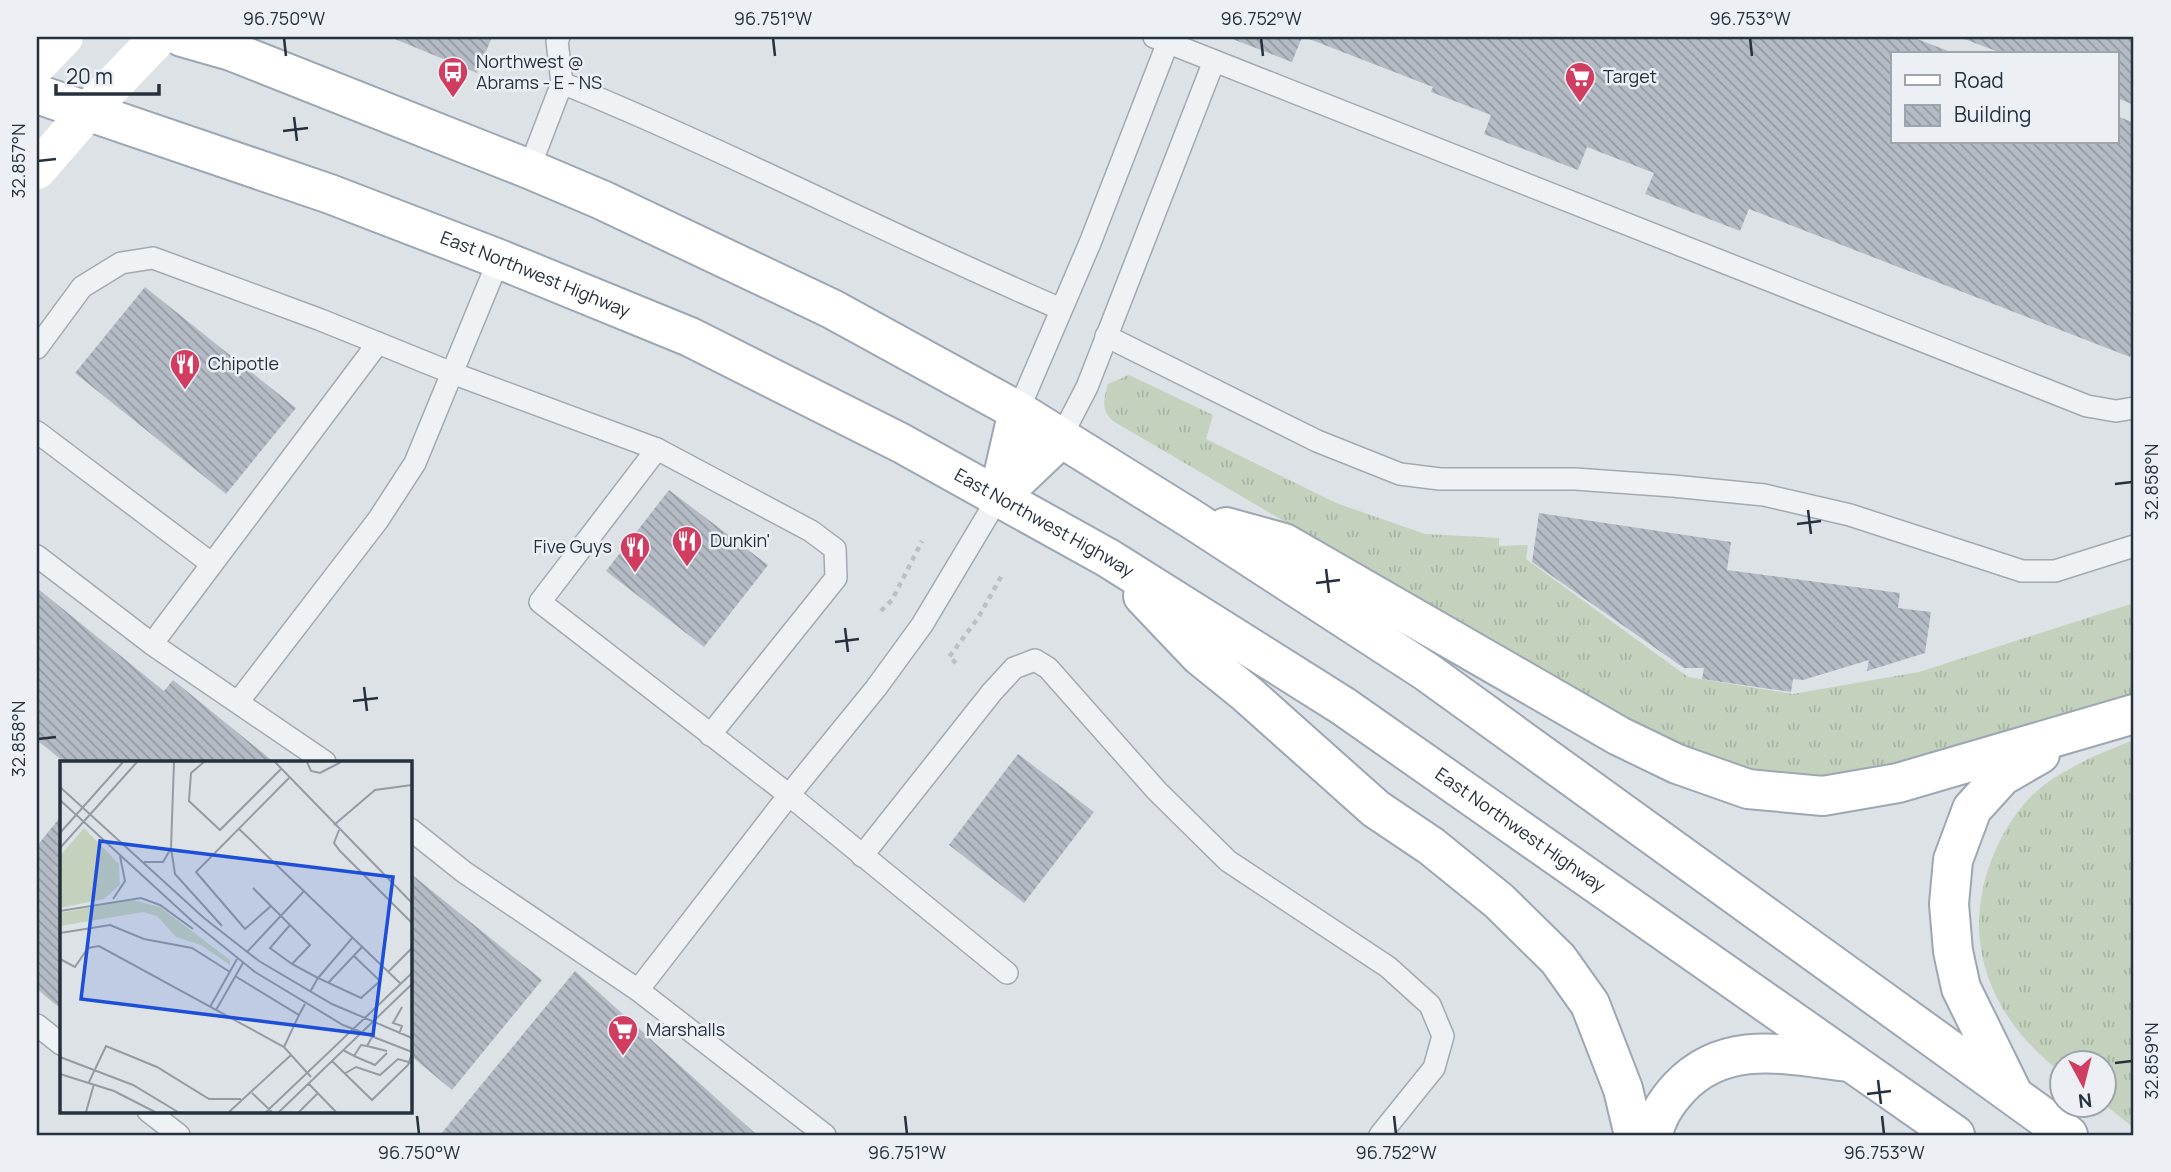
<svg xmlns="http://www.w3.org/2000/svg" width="2171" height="1172" font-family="Manrope,sans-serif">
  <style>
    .grass { fill: url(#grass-tufts) }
    .building { fill: url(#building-back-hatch) }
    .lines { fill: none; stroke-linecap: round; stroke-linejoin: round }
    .lane-casing { stroke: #a2a9b1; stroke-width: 24 }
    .primary-casing { stroke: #9ca7b3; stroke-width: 42 }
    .path { stroke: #bbc0c5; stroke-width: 4.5; stroke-dasharray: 5 5; stroke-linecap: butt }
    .lane { stroke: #eff2f5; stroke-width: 21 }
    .secondary { stroke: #fff; stroke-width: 38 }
    .primary { stroke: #fff; stroke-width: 38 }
    .ticks { fill: none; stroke: #26313e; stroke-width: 2.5 }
    .labels { text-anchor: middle; stroke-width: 5; stroke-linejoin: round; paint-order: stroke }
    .poi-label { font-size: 18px; fill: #26313e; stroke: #ecf0f5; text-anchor: start }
    .street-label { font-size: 18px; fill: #26313e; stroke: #ecf0f5 }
    .inset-road { fill: none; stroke: #949ba3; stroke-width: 2 }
    .view { fill: #1d4ed8; fill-opacity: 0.15; stroke: #1d4ed8; stroke-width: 3.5 }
    .inset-edge { fill: none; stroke: #26313e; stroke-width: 3.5 }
    .neatline { fill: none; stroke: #26313e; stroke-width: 2.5 }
    .ticks-label { font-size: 18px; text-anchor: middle; fill: #26313e }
  </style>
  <defs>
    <pattern id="grass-tufts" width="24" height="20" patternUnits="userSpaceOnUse" patternTransform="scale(1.75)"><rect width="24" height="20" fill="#c4d1bd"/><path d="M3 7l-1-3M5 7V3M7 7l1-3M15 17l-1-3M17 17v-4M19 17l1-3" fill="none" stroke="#a8b4a4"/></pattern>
    <pattern id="building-back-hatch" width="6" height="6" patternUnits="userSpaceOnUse" patternTransform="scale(1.75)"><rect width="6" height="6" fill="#b4bbc4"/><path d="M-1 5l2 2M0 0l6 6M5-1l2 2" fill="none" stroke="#9299a1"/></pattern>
  </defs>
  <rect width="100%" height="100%" fill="#dde2e7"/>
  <g class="grass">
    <path d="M1129,375L1213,415L1206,439L1336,503L1425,534L1499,538V546L1528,545L1526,559L1688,677L1793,694L1919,672L2134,603V697L1949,755L1842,778H1795L1736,769L1671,748L1113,421C1100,409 1104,399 1108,384Z"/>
    <path d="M2134,740V1128L2105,1105L2104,1064H2062V1073C1988,1017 1957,936 1996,849C2007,825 2023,801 2044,785C2071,765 2103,752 2134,740Z"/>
  </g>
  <g class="building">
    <path d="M390,37H492L477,73Z"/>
    <path d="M1227,37H1302L1292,62Z"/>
    <path d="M1304,37H1912L1956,54H1893V142H2117V116L2134,123V347L2130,357L1749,209L1740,231L1645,194L1654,173L1587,147L1578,170L1484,134L1491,115L1431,92L1433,87Z"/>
    <path d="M1959,37H2134V105L2117,98V54H2004Z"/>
    <path d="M145,287L296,408L226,494L75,373Z"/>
    <path d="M669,490L768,565L704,647L606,571Z"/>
    <path d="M1539,513L1731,542L1727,570L1900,593L1898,608L1931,612L1925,653L1867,671L1869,660L1803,680L1793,679L1791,692L1702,679L1704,668H1684L1532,562Z"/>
    <path d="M37,588L164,691L173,680L274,762H64L37,740Z"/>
    <path d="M1018,754L1094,812L1024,903L949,845Z"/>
    <path d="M61,816V1009L37,989V846Z"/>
    <path d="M410,873L542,980L452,1090L410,1055Z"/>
    <path d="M575,971L757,1135H440Z"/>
  </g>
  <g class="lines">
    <g class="lane-casing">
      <g id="lane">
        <path d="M559,37L557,41L562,83"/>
        <path d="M1154,37L2087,406L2116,411L2134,408"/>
        <path d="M529,169L562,83C731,152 893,237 1061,309"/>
        <path d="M499,259L452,373L657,449L540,602L789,795L1007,973"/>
        <path d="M1106,336L1317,441L1400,474L1440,479H1575L1673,486L1764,495L1850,515L2022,571H2055L2134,546"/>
        <path d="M37,348L82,287L121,263L153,258L321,320L452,373L415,463L378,520L238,702"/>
        <path d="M1018,411L1090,243L1168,42"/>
        <path d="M37,432L212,564"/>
        <path d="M1060,439L1087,387L1214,61"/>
        <path d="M657,449L811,531L835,549L836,578L710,735"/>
        <path d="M37,556L152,644L325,762"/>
        <path d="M152,644L378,343"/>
        <path d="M410,829L464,872L638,990L825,1135"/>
        <path d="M862,856L992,692L1014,668L1035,660L1048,668L1157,791L1228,861L1388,967L1430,1005L1443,1036L1434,1068L1380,1135"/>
        <path d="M638,990L789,795L876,688L922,625L998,498"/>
        <path d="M37,1025L61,1044"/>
        <path d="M148,1111L179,1135"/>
      </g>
    </g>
    <g class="primary-casing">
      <g id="primary">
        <path d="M182,37L231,51L529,169L602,200L832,309L1018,411L1190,518L1427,672L2068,1135"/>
        <path id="s1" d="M37,94L330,194L499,259L690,337L901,443L1108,558L1343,706L1955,1135"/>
        <path d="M998,498L1018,411"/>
        <path d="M998,498L1060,439"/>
        <path d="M1226,527L1284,543L1619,736L1677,764L1748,789L1823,796L1898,783L2134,714"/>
        <path d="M1143,596L1200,656L1247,694L1376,809L1431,846L1499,901L1558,959L1590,1004L1623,1089L1634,1135"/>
        <path d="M2012,1092L1961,988L1953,951L1949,904L1953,860L1972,809L2002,776L2040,754"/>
        <path d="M1653,1135C1656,1118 1667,1101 1679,1088C1726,1038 1788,1055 1849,1062"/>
      </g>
    </g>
    <g class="path">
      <path d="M881,611L892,600L922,541"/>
      <path d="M956,663L949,657L978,618L1002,575"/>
    </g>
    <use href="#lane" class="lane"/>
    <g class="secondary">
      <path d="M37,65L64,37"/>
      <path d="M37,170L89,110L159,37"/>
    </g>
    <use href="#primary" class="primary"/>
  </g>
  <path class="ticks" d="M284,38L286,56M773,38L775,56M1261,38L1263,56M1750,38L1752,56M294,117L297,141M283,131L308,128M38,161L56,159M2115,484L2132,482M1808,510L1811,534M1797,524L1821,521M1326,569L1329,593M1316,583L1340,580M845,628L848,652M835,642L859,639M364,687L367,711M353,701L378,698M38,739L56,737M2115,1063L2132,1061M1878,1080L1881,1104M1867,1094L1891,1091M417,1116L419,1134M905,1116L907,1134M1394,1116L1396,1134M1882,1116L1884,1134"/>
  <defs>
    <g id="bus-pin" transform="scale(1.575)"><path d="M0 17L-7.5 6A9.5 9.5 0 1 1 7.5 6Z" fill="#d13c61" stroke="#ecf0f5"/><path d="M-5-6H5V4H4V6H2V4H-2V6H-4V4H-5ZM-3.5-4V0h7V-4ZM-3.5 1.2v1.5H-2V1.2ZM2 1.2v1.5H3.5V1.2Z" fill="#fff"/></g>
    <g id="supermarket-pin" transform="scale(1.575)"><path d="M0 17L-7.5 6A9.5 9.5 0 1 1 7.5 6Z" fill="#d13c61" stroke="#ecf0f5"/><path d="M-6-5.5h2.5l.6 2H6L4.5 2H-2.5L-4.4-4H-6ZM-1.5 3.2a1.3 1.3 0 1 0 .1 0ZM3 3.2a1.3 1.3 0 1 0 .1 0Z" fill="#fff"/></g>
    <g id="restaurant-pin" transform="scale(1.575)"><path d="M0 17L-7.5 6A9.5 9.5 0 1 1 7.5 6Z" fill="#d13c61" stroke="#ecf0f5"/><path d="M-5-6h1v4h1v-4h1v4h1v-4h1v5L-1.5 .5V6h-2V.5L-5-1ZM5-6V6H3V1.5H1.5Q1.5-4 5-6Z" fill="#fff"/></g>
  </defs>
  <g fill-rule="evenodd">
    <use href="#bus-pin" x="453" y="72"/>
    <use href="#supermarket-pin" x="1580" y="77"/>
    <use href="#restaurant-pin" x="185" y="364"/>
    <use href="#restaurant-pin" x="687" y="541"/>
    <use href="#restaurant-pin" x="635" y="547"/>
    <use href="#supermarket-pin" x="623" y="1030"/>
  </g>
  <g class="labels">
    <g class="poi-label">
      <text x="476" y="68">Northwest @<tspan x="476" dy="21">Abrams - E - NS</tspan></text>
      <text x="1603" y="83">Target</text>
      <text x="208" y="370">Chipotle</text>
      <text x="710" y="547">Dunkin'</text>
      <text x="612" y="553" text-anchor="end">Five Guys</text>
      <text x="646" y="1036">Marshalls</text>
    </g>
    <g class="street-label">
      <text dy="6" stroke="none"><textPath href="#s1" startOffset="530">East Northwest Highway</textPath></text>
      <text dy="6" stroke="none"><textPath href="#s1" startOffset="1097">East Northwest Highway</textPath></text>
      <text dy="6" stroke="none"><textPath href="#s1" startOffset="1664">East Northwest Highway</textPath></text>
    </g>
  </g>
  <g transform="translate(60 761)">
    <rect width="352" height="352" fill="#dde2e7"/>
    <path d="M24,67L59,103L60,124L44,138L0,147V95ZM73,139L100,146L170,199V204L141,184L116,176L97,155L83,151L0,165V152Z" fill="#c4d1bd"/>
    <path d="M15,91L22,108L20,138L0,144V102Z" fill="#c4d1bd"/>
    <path class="inset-road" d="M114,1L111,87L115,113L162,165M144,1L131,12L129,40L160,69L221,8M215,1L352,142M247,1L251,10L260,12L281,1M0,26L144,157L199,200L272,243L352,277M0,39L132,160L195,211L283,264L352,291M274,64L315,29L352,24M178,67L341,223M279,69L274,82L280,90L352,162M0,72L63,1M0,87L77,1M84,101H103L110,89M193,127L250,184L232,203L258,217L250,231M53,138L65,120L60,95M211,145L185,168L136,111L229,17M0,150L81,137L100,144L133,168M230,164L210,187L232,203M0,172L50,164L84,178L132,187L170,211M293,176L258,217L301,237L320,220L294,195M187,191L244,130M0,198L15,206L28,187L39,185L224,286L251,316M329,210L352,187M175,215L239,254L245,243M268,222L303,185M150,246L177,198M156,249L183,202M339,273L342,265L333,262L342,246M312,276L307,285L327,290M224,286L239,254M283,289L294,295L301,284L307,285M294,295L315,304L327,292M0,296L73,324L118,351M272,300L312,339L348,304L352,292M0,313L54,330L95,351M284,313L296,306L320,314L338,298L352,302M29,321L46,285L97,306L149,338H181M248,322L276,351M192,332L212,351M26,351L34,323M169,351L231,294M206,351L352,212M219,351L352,223M239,351L258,332"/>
    <path class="view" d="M40,80L333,116L313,274L21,238Z"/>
    <rect width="352" height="352" class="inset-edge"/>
  </g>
  <rect width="2171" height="1172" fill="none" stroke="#ecf0f5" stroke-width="77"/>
  <rect x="1891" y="52" width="228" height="91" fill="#ecf0f5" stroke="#9da4ac" stroke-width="2"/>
  <rect x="1905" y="75" width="35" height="10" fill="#ffffff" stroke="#9da4ac" stroke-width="2"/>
  <text x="1954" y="88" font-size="21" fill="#26313e">Road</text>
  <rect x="1905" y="105" width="35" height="21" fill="url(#building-back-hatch)" stroke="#9da4ac" stroke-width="2"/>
  <text x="1954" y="122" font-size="21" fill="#26313e">Building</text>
  <g transform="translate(2083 1084) rotate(173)"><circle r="33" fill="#ecf0f5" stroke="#9da4ac" stroke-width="2"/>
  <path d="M0-5L12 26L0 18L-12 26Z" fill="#d13c61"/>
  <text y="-10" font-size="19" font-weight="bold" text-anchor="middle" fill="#26313e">N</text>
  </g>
  <path d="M56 84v10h103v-10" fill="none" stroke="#26313e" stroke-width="3.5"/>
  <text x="66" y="84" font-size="21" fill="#26313e" stroke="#ecf0f5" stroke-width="5" paint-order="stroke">20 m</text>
  <rect x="38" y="38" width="2094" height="1096" class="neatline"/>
  <g class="ticks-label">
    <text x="284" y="25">96.750°W</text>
    <text x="773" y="25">96.751°W</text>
    <text x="1261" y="25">96.752°W</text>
    <text x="1750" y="25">96.753°W</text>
    <text transform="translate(19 161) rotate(-90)" y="6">32.857°N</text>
    <text transform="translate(2152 482) rotate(-90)" y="6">32.858°N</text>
    <text transform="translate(19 739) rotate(-90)" y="6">32.858°N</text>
    <text transform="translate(2152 1061) rotate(-90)" y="6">32.859°N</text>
    <text x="419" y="1159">96.750°W</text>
    <text x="907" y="1159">96.751°W</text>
    <text x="1396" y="1159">96.752°W</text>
    <text x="1884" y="1159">96.753°W</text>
  </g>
</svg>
